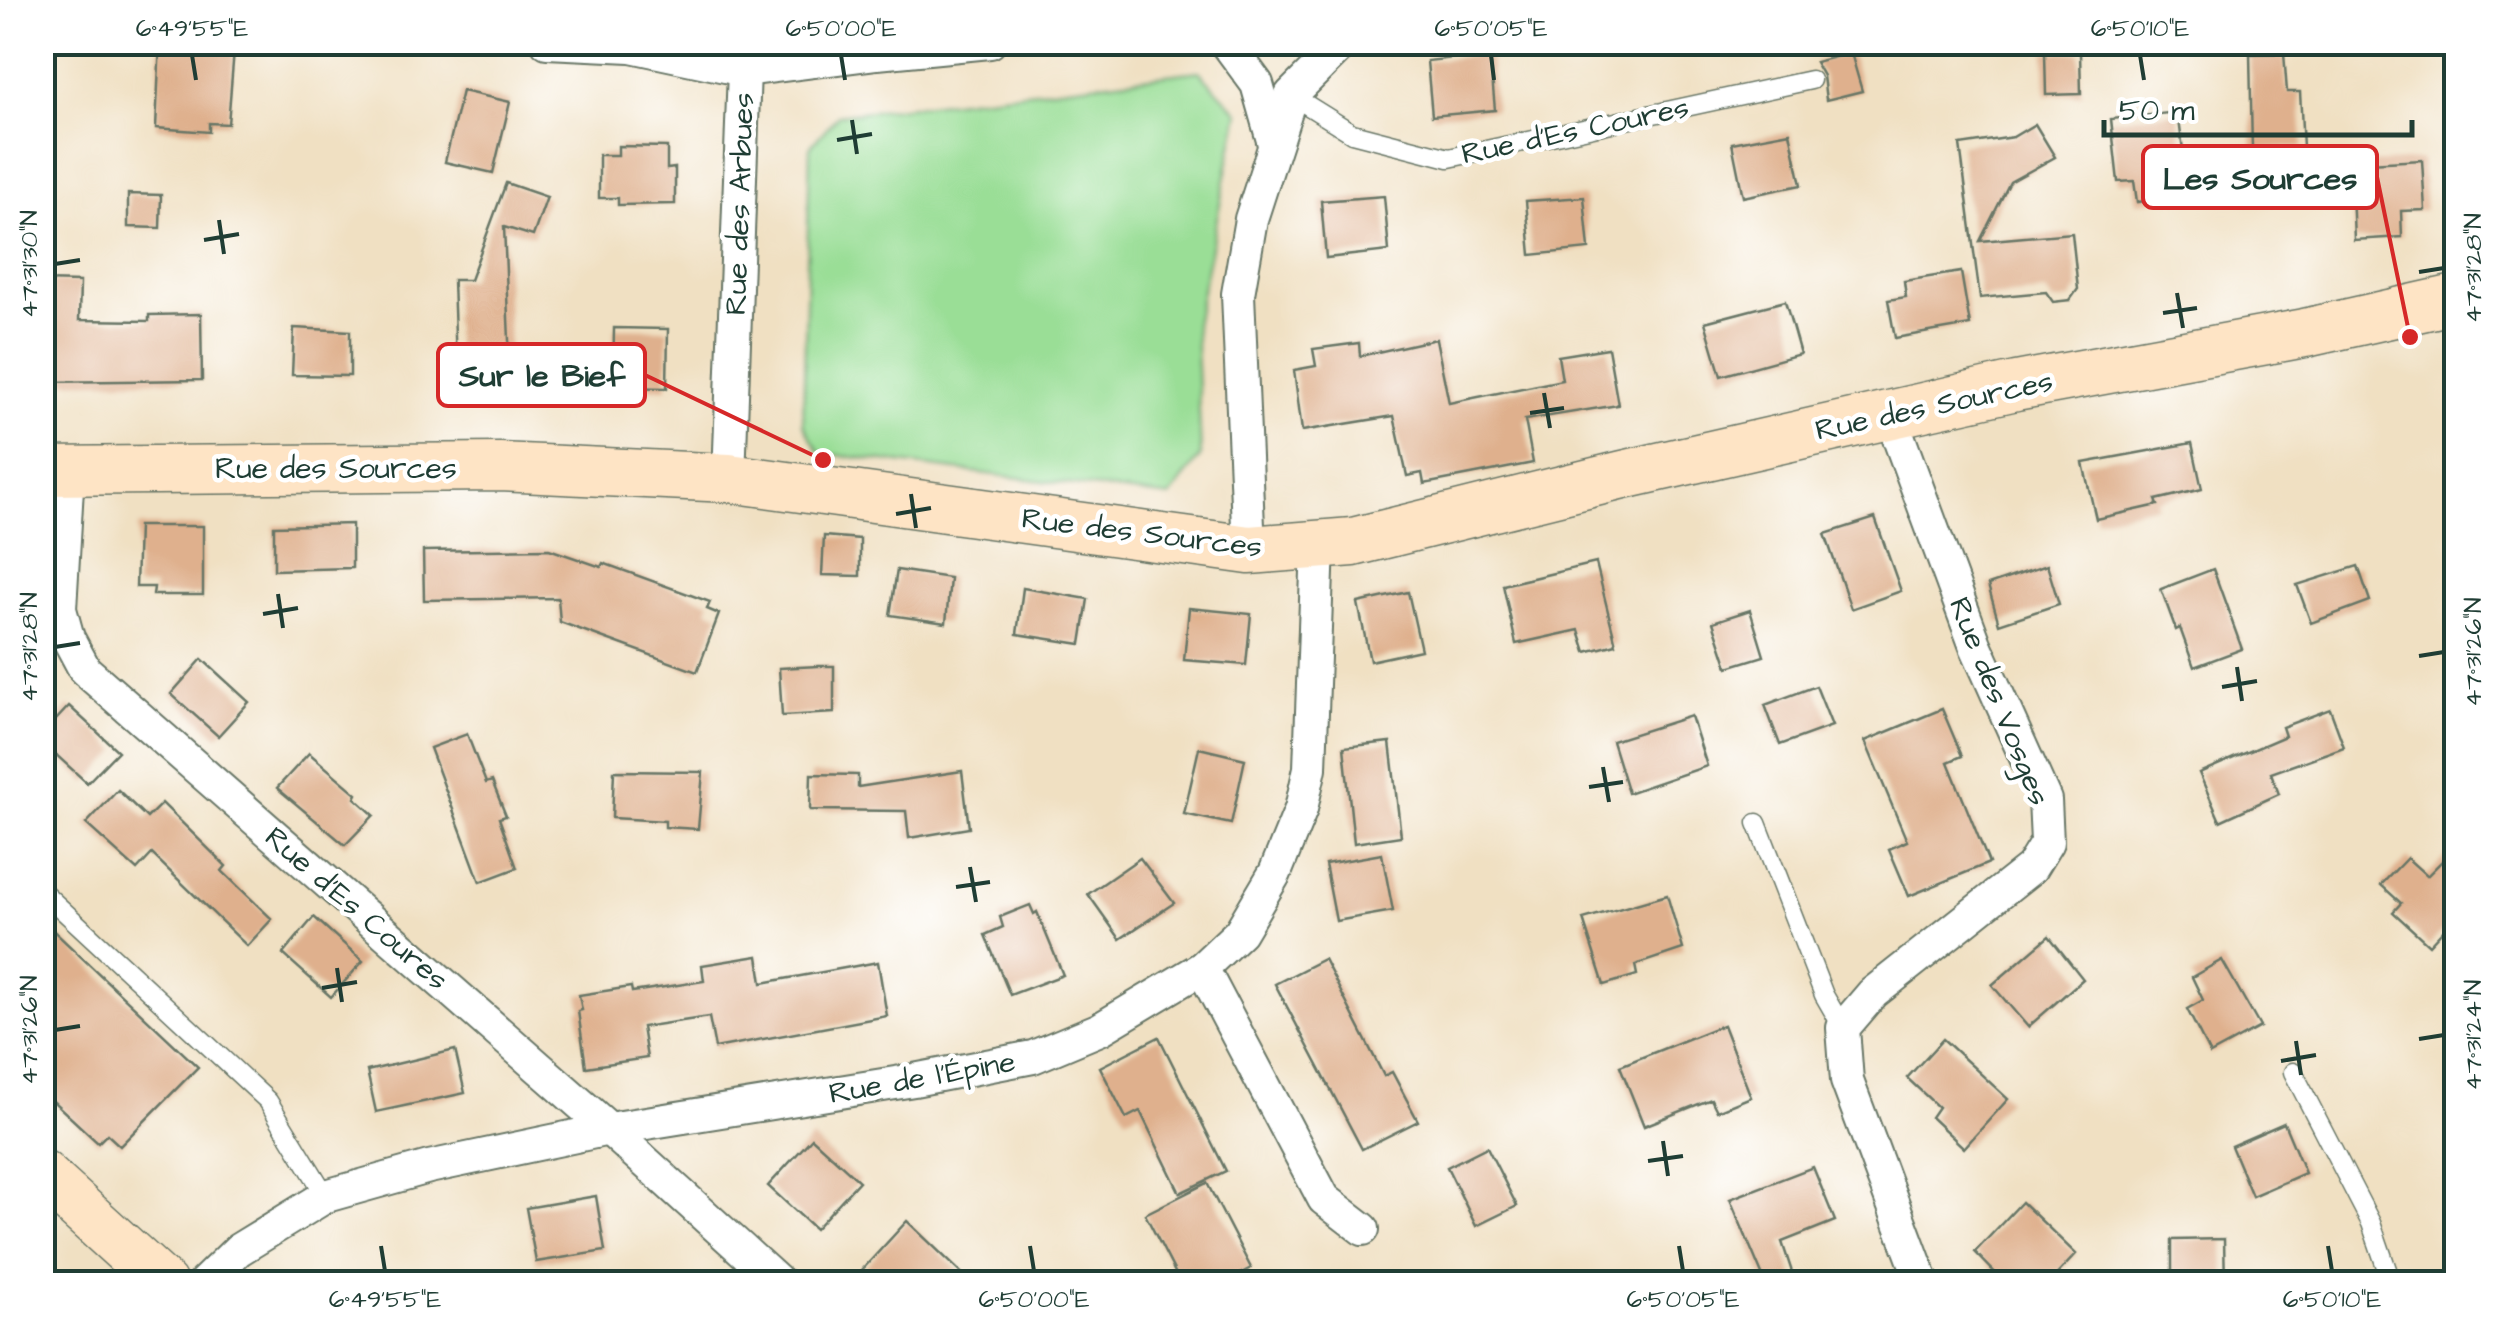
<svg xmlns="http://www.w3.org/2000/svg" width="2499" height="1326" font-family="'Architects Daughter',sans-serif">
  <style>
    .green { fill: #9ade96; stroke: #5c8e65; stroke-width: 2.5 }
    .building { fill: #dfb08d }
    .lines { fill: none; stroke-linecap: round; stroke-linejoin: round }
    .lane-casing { stroke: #687666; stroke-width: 21 }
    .street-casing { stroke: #687666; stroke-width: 36 }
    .secondary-casing { stroke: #687666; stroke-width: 51 }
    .lane { stroke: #fff; stroke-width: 18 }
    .street { stroke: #fff; stroke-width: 32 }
    .secondary { stroke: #fee4c5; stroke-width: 48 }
    .ticks { fill: none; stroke: #1f3d34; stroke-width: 4 }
    .labels { text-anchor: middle; stroke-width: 9; stroke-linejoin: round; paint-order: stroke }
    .street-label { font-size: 30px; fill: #1f3d34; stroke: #fff }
    .leader { fill: none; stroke: #d62828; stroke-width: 4 }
    .callout-dot { fill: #d62828; stroke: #fff; stroke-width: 4 }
    .callout { fill: #fff; stroke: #d62828; stroke-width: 4 }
    .callout-label { font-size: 32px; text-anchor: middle; font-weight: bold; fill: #1f3d34 }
    .neatline { fill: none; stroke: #1f3d34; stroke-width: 4 }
    .ticks-label { font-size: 25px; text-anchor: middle; fill: #1f3d34 }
  </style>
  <rect width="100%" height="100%" fill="#fff"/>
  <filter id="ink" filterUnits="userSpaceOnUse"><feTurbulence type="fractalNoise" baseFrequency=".01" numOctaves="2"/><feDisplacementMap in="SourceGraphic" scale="20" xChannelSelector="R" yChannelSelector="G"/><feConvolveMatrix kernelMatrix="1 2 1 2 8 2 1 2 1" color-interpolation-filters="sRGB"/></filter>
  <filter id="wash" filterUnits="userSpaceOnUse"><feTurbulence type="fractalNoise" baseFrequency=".0048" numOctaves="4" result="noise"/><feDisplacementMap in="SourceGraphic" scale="40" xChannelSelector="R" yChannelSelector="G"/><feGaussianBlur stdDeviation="2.25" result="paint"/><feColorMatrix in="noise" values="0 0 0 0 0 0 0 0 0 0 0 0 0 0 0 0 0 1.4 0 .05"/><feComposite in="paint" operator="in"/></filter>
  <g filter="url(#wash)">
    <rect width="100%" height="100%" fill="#f0e0c2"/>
    <path class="green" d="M1199,71L1239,113L1195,324L1201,455L1170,497L820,453L803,424L810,147L838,115Z"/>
    <g id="blocks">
      <g class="building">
        <path d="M160,42H229L228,50H234L228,124L209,123V132L156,128Z"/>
        <path d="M2045,52H2080L2081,94L2046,95Z"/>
        <path d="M1851,53L1862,91L1826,100L1823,76L1815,62Z"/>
        <path d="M2284,53L2287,92H2300L2303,147L2252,149L2250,54Z"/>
        <path d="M1490,54L1495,110L1432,116L1427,61Z"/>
        <path d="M462,91L510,102L493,173L445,162Z"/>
        <path d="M2178,112L2189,196L2137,202L2134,181L2118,182L2111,119Z"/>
        <path d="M2035,124L2055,157L2010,182L1980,241L2072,233L2078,289L2070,300L2053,302L2046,292L1980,298L1960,145L2013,137Z"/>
        <path d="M1790,132L1801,185L1743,197L1732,143Z"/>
        <path d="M618,146L667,147V169L675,168V204L618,205V198H599V155H618Z"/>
        <path d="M2422,160L2425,210L2401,211L2402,237L2354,240L2351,164Z"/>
        <path d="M506,183L547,197L533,236L504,227L510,363L456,364L453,280H470Z"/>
        <path d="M128,194L161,195L160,228L128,227Z"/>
        <path d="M1384,196L1389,251L1326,258L1321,201Z"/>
        <path d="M1584,197L1589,249L1531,255L1526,201Z"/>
        <path d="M1961,272L1970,325L1895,338L1888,300L1906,297L1904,281Z"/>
        <path d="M42,281L80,282L79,320L149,321V315L201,314L202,380L42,382Z"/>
        <path d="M1785,301L1800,354L1721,376L1705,322Z"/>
        <path d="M294,328L350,331V376L292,375Z"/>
        <path d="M614,328L668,329L667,388L613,387Z"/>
        <path d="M1436,339L1449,403L1562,380L1558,356L1608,348L1618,405L1525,420L1533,463L1424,484L1422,473L1407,476L1394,416L1302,431L1294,370L1316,366L1313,349L1359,343L1360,356Z"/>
        <path d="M2192,443L2202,489L2156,500L2158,505L2096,519L2083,463Z"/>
        <path d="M1875,518L1901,591L1851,609L1825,534Z"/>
        <path d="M352,524V568L274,570V526Z"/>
        <path d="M138,526H203V595H153L154,587H136Z"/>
        <path d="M824,536L860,539V576L822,575Z"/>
        <path d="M549,549L601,567L603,563L710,602L707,609L719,614L697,672L560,622L558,598L424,600L423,551Z"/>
        <path d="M1596,563L1616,644L1586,652L1579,630L1516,644L1503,585Z"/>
        <path d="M2047,565L2059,604L1999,624L1988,585Z"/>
        <path d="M2358,566L2370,601L2311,623L2297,585Z"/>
        <path d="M2213,569L2242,649L2194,667L2180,628L2176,630L2161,589Z"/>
        <path d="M897,570L950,578L946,623L890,615Z"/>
        <path d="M1023,588L1088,599L1081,644L1017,634Z"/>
        <path d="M1408,592L1421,650L1370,661L1358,603Z"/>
        <path d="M1189,608L1251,614L1246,665L1184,660Z"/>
        <path d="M1750,610L1764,656L1728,667L1713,622Z"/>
        <path d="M202,659L249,702L218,736L171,694Z"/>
        <path d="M819,666H834V713L782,716L779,668Z"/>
        <path d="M1816,686L1832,726L1780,745L1765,705Z"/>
        <path d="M69,706L118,751L87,783L42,742V735Z"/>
        <path d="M1942,709L1962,756L1948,762L1989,863L1909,896L1889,849L1907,841L1865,741Z"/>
        <path d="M2330,709L2344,747L2271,773L2279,794L2220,821L2199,773L2285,736L2282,727Z"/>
        <path d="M1691,716L1707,766L1628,793L1612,741Z"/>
        <path d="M467,734L486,783L492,781L506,816L499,818L517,868L480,882L430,748Z"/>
        <path d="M1390,742L1401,836L1354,843L1344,747Z"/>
        <path d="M1199,748L1245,759L1231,824L1184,814Z"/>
        <path d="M309,753L357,794L355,798L374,815L345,845L277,788Z"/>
        <path d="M614,771L703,772L698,829L665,827V821L612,818Z"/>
        <path d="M962,771L969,828L909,838L906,811L810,810L811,774L858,775V787Z"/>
        <path d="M118,790L147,818L162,803L226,866L222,871L272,919L247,946L152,854L137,870L86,824Z"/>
        <path d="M2456,847V916L2429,945L2393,912L2401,903L2381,885L2407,858L2427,876Z"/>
        <path d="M1382,854L1393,911L1336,921L1325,864Z"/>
        <path d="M1140,858L1174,903L1120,939L1088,894Z"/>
        <path d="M1667,895L1683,949L1635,965L1637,975L1604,985L1583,919Z"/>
        <path d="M1030,905L1034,914L1037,912L1063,975L1010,995L985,935L1003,927L1000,917Z"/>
        <path d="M314,917L363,961L331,997L283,954Z"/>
        <path d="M42,920L198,1067L120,1146L107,1134L98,1143L42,1091Z"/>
        <path d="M2049,936L2083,979L2028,1027L1992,985Z"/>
        <path d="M758,956L762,983L878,962L887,1016L715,1048L709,1017L642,1027L647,1058L586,1067L578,1011L582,1010L579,995L631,987L632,992L704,981L702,965Z"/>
        <path d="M1324,959L1384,1076L1392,1072L1418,1121L1362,1149L1275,984Z"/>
        <path d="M2222,960L2260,1027L2210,1054L2187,1009L2203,1000L2192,977Z"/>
        <path d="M1723,1025L1751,1097L1717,1111L1711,1099L1644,1126L1620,1066Z"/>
        <path d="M1159,1037L1226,1171L1180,1193L1140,1111L1126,1118L1100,1067Z"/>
        <path d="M1943,1039L2008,1099L1964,1148L1931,1117L1938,1107L1907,1078Z"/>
        <path d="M455,1050L465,1093L376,1112L367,1071Z"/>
        <path d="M2284,1123L2305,1173L2252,1196L2231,1146Z"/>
        <path d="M812,1138L859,1181L815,1229L768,1186Z"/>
        <path d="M1487,1147L1517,1206L1476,1226L1447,1167Z"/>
        <path d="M1813,1167L1835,1221L1782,1242L1796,1284H1766L1730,1199Z"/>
        <path d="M1207,1183L1251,1268L1220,1284H1181L1145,1214Z"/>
        <path d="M596,1196L605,1251L536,1262L526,1208Z"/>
        <path d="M2022,1202L2076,1254L2048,1284H2006L1975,1252Z"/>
        <path d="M907,1221L973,1284H849Z"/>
        <path d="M2224,1239L2225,1284H2172V1240Z"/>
      </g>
    </g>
  </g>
  <g filter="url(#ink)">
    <use href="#blocks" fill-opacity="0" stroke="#687666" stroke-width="2.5"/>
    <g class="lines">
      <g class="lane-casing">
        <g id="lane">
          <path d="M1291,95L1352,133L1449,158L1811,80"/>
          <path d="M1757,823L1824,995L1843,1028"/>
          <path d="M42,891L268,1101L326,1196"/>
          <path d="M2293,1072L2371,1223L2392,1284"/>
        </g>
      </g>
      <g class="street-casing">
        <g id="street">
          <path d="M547,42L631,46L744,70L877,53L990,42"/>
          <path d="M1226,42L1257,84L1274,144"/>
          <path d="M1890,414L1975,644L2045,800L2047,842L2031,868L1873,993L1843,1028L1847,1081L1923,1284"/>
          <path d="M68,470L60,609L68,638L85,670L609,1129L780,1284"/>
          <path d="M729,478L744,70"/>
          <path d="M1249,550L1238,294L1251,219L1291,95L1344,42"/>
          <path d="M1202,968L1324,1199L1363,1229"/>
          <path d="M203,1284L238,1250L326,1196L429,1167L609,1129L914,1080L1033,1057L1100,1029L1202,968L1240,932L1275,873L1301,809L1310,768L1318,544"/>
        </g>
      </g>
      <g class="secondary-casing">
        <g id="secondary">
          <path d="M42,471L500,467L729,478L1249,550L1353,542L1623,475L2016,386L2305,333L2456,299"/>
          <path d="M42,1174L163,1284"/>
        </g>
      </g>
      <use href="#lane" class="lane"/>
      <use href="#street" class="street"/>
      <use href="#secondary" class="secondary"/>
    </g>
  </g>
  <path class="ticks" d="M192,55L196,80M841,55L845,80M1491,55L1494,80M2140,55L2144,80M852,120L857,154M837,140L872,134M219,220L224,254M204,240L239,234M55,264L80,260M2419,272L2444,268M2177,293L2183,328M2163,313L2197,308M1544,393L1550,428M1530,413L1564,408M911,494L916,528M896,514L931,508M278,594L283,628M263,614L298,608M55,647L80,643M2419,656L2444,652M2237,667L2242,701M2222,687L2257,681M1603,767L1609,802M1589,787L1623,782M970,867L976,902M956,887L990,882M337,968L342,1002M322,988L357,982M55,1030L80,1026M2419,1039L2444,1035M2296,1041L2301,1075M2281,1061L2316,1055M1663,1141L1668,1176M1648,1161L1683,1156M381,1246L385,1271M1030,1246L1034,1271M1679,1246L1683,1271M2328,1246L2332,1271"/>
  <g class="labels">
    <g class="street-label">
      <text transform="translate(1575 130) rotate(-12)" y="10">Rue d'Es Coures</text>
      <text transform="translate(739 204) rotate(-88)" y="10">Rue des Arbues</text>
      <text transform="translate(1934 405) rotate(-12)" y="10">Rue des Sources</text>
      <text x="336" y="478">Rue des Sources</text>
      <text transform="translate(1142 532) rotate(7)" y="10">Rue des Sources</text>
      <text transform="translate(2000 701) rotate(68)" y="10">Rue des Vosges</text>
      <text transform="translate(357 908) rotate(41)" y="10">Rue d'Es Coures</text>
      <text transform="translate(922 1077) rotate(-10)" y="10">Rue de l'Épine</text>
    </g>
  </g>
  <path class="leader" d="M2410 337L2377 177M823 460L645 375"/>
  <g class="callout-dot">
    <circle cx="2410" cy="337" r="10"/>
    <circle cx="823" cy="460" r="10"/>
  </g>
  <g class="callout">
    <rect x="2143" y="146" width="234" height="62" rx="10"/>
    <rect x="438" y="344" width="207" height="62" rx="10"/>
  </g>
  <g class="callout-label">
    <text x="2260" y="189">Les Sources</text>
    <text x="542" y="386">Sur le Bief</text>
  </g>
  <rect width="2499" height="1326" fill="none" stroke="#fff" stroke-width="110"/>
  <path d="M2104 120v15h308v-15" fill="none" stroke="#1f3d34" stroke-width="5"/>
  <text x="2119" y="120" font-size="30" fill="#1f3d34" stroke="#ffffff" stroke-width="8" paint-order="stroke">50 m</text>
  <rect x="55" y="55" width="2389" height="1216" class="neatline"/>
  <g class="ticks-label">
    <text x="192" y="36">6°49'55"E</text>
    <text x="841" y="36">6°50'00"E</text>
    <text x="1491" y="36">6°50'05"E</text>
    <text x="2140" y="36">6°50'10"E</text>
    <text transform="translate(28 264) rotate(-90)" y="9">47°31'30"N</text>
    <text transform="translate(2472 268) rotate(-90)" y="9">47°31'28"N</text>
    <text transform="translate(28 647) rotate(-90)" y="9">47°31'28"N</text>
    <text transform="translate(2472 652) rotate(-90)" y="9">47°31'26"N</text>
    <text transform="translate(28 1030) rotate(-90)" y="9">47°31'26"N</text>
    <text transform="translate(2472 1035) rotate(-90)" y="9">47°31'24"N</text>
    <text x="385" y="1307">6°49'55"E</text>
    <text x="1034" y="1307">6°50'00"E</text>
    <text x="1683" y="1307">6°50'05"E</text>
    <text x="2332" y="1307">6°50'10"E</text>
  </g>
</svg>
